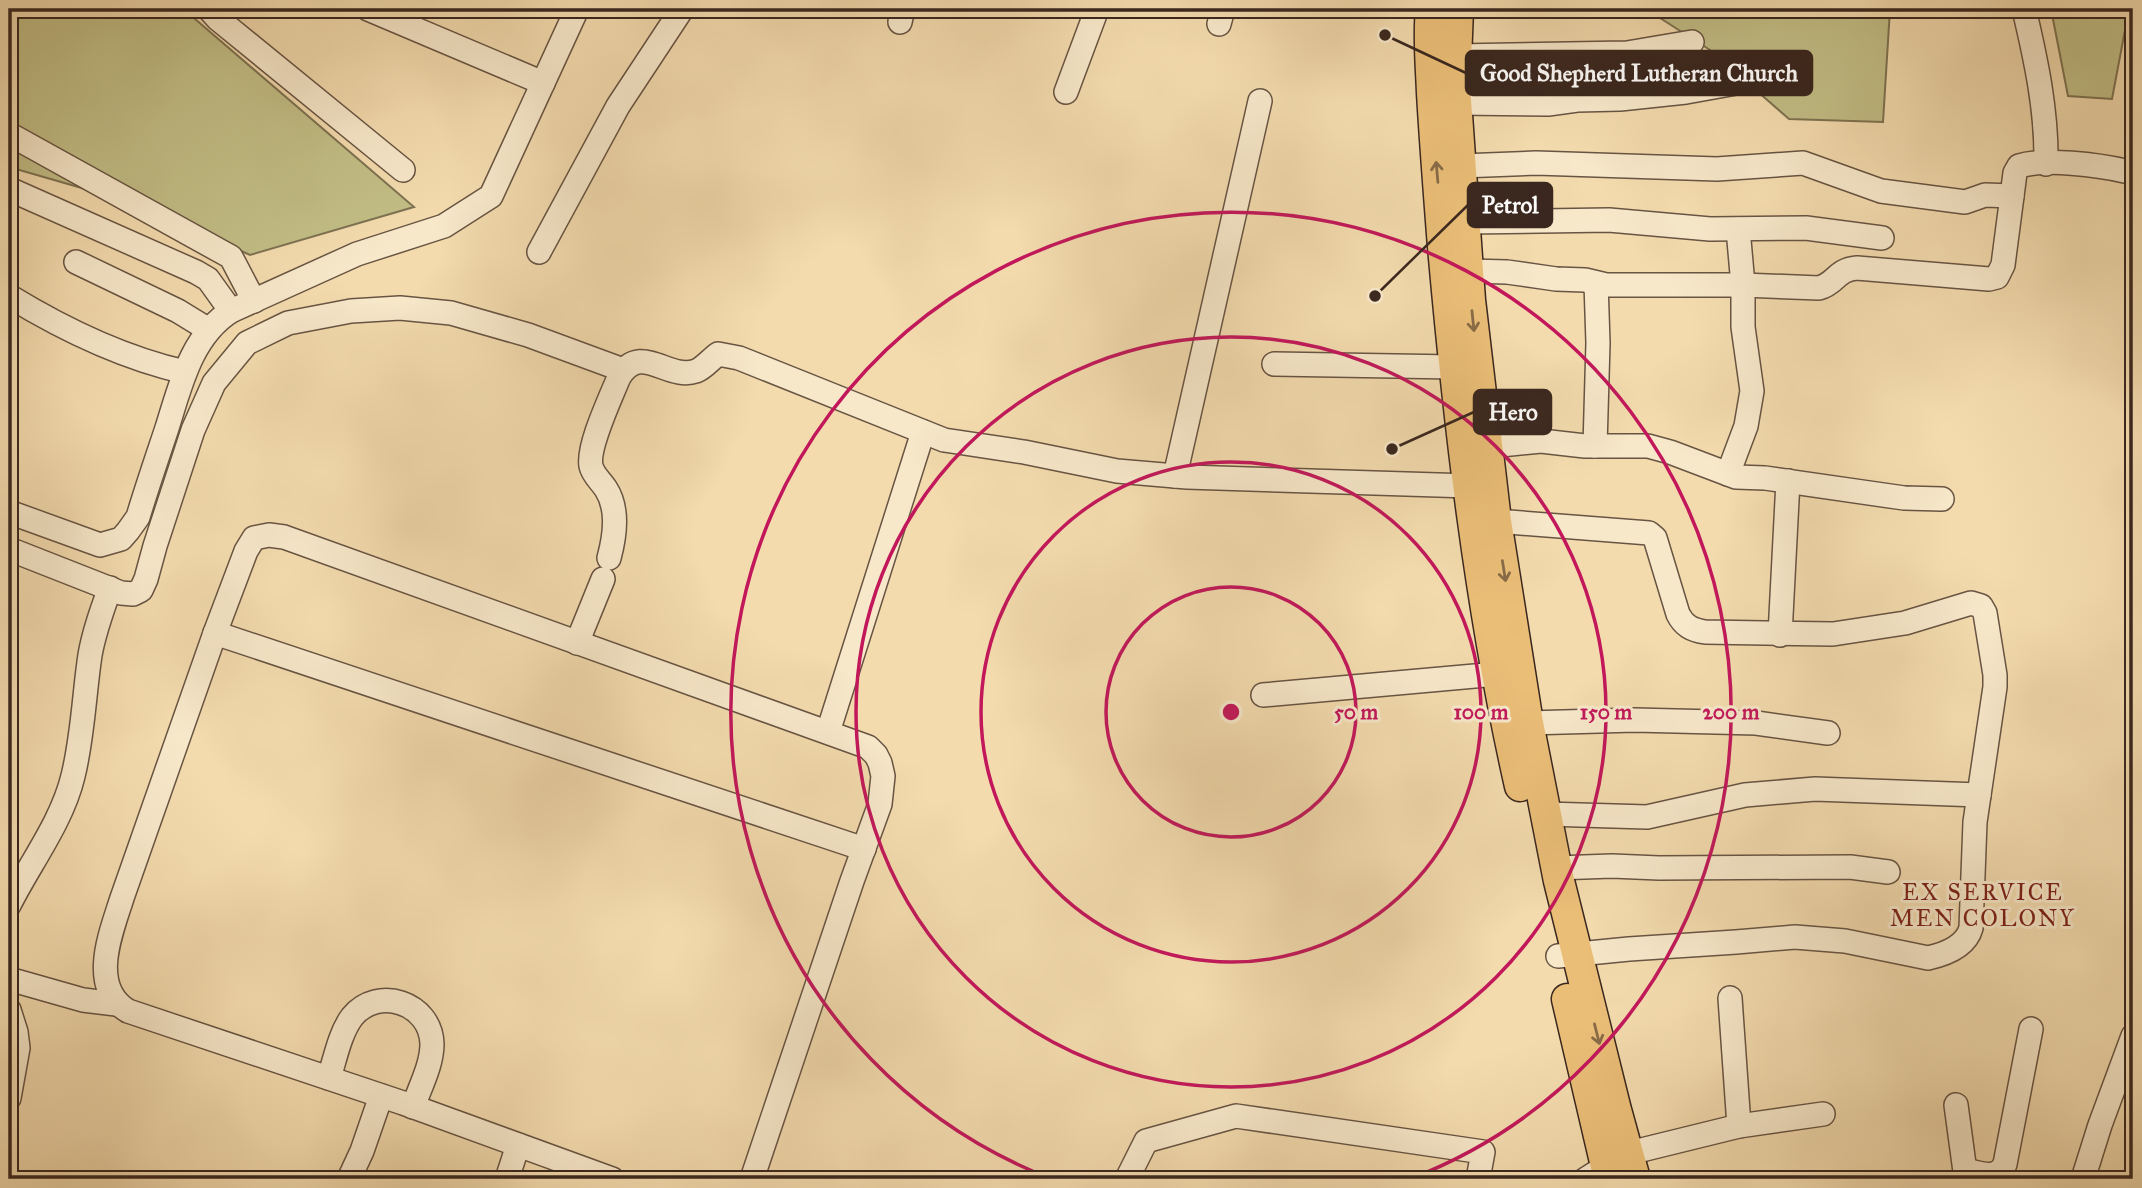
<svg xmlns="http://www.w3.org/2000/svg" width="2142" height="1188" font-family="'IM FELL Great Primer',serif">
  <style>
    .green { fill: #c2be86; stroke: #7e7252; stroke-width: 2 }
    .lines { fill: none; stroke-linecap: round; stroke-linejoin: round }
    .minor-casing { stroke: #685443; stroke-width: 26 }
    .major-casing { stroke: #3a271f; stroke-width: 33 }
    .minor { stroke: #f7e8ca; stroke-width: 23 }
    .major { stroke: #eabe77; stroke-width: 30 }
    .oneway { stroke: #896b47 }
    .ring { fill: none; stroke: #c2185b; stroke-width: 3.5 }
    .labels { text-anchor: middle; stroke-width: 6; stroke-linejoin: round; paint-order: stroke }
    .neighbourhood-label { font-size: 23px; letter-spacing: 2px; fill: #7a1f14; stroke: #f7e8ca }
    .centre { fill: #c2185b; stroke: #f7e8ca; stroke-width: 3.5 }
    .ring-label { font-size: 21px; text-anchor: middle; font-weight: bold; fill: #c2185b; stroke: #f7e8ca; stroke-width: 6; stroke-linejoin: round; paint-order: stroke }
    .leader { fill: none; stroke: #3a271f; stroke-width: 2.5 }
    .callout-dot { fill: #3a271f; stroke: #f7e8ca; stroke-width: 2.5 }
    .callout { fill: #3a271f; stroke: #3a271f; stroke-width: 2.5 }
    .callout-label { font-size: 23px; text-anchor: middle; font-weight: bold; fill: #fff }
  </style>
  <rect width="100%" height="100%" fill="#f3dbae"/>
  <filter id="stains"><feTurbulence type="fractalNoise" baseFrequency=".00286" numOctaves="4"/><feColorMatrix values="0 0 0 0 .2 0 0 0 0 .09 0 0 0 0 .02 0 0 0 .5 -.17"/></filter>
  <radialGradient id="worn" r=".72"><stop offset=".6" stop-color="#630" stop-opacity="0"/><stop offset="1" stop-color="#630" stop-opacity=".3"/></radialGradient>
  <g class="green">
    <path d="M9,9H187L188,13L414,207L250,255L137,204L9,167Z"/>
    <path d="M1646,9H1890L1883,122L1789,119L1710,50Z"/>
    <path d="M2051,9H2129L2112,99L2068,96Z"/>
  </g>
  <g class="lines">
    <g class="minor-casing">
      <g id="minor">
        <path d="M209,9L218,19L403,170"/>
        <path d="M368,9L543,83"/>
        <path d="M2024,9C2036,60 2047,111 2046,164"/>
        <path d="M900,22L903,9"/>
        <path d="M1219,24L1223,9"/>
        <path d="M1456,56L1627,53L1692,42"/>
        <path d="M1066,92L1097,9"/>
        <path d="M1456,103L1548,104L1577,100L1620,99L1686,92L1736,83"/>
        <path d="M9,134L231,257L254,301"/>
        <path d="M1461,166L1536,163L1717,169L1803,163L1881,191L1965,202L1985,195L2012,196"/>
        <path d="M9,189L196,272L208,279L231,311"/>
        <path d="M1448,224L1466,222L1609,220L1710,229L1806,228L1882,238"/>
        <path d="M539,252L618,106L682,9"/>
        <path d="M76,262L178,311L209,330"/>
        <path d="M1469,271L1507,272L1556,279L1585,280L1606,285H1743L1819,288C1837,283 1835,270 1857,268L1989,279L1997,277L2003,265L2015,173L2019,166C2045,158 2099,165 2125,171L2131,170L2133,168"/>
        <path d="M9,296C63,329 123,358 185,372"/>
        <path d="M1274,364L1455,367"/>
        <path d="M1595,446L1598,343L1596,283"/>
        <path d="M1472,448L1541,441L1585,446H1648L1670,452L1736,477L1765,478L1904,498L1942,499"/>
        <path d="M1728,474L1746,426L1752,391L1743,327V285L1738,229"/>
        <path d="M1175,476L1260,101"/>
        <path d="M9,512L100,545L121,539L128,531L138,517C147,487 157,458 167,428C180,387 191,336 231,311L357,254L444,226L491,196L577,9"/>
        <path d="M1496,521L1649,533L1655,538L1678,614C1684,626 1692,630 1705,632L1833,634L1905,623L1971,603L1981,606L1985,613L1995,675V687L1975,822L1971,928C1966,946 1946,954 1928,958L1845,941L1795,937L1736,942L1629,949L1558,956"/>
        <path d="M9,549L121,593L133,594L141,590L146,579L155,546L193,430L214,383L247,343L288,323L351,311L400,308L451,313L528,335L623,370"/>
        <path d="M609,558C615,536 619,509 606,489C601,481 593,475 591,466C587,447 611,397 619,377C641,341 667,381 696,371C704,368 711,359 718,354L739,358L944,440L1024,452L1117,471L1187,477L1470,486"/>
        <path d="M215,633L864,849"/>
        <path d="M1780,635L1788,481"/>
        <path d="M577,643L603,579"/>
        <path d="M1263,695L1497,674"/>
        <path d="M1528,723L1635,720L1756,723L1828,733"/>
        <path d="M828,732L923,432"/>
        <path d="M1546,814L1647,817L1745,795L1815,789L1979,795"/>
        <path d="M1556,868L1612,866L1659,868L1850,867L1888,872"/>
        <path d="M9,905C30,863 62,822 73,776C83,736 84,695 90,655C94,632 102,610 110,588"/>
        <path d="M9,979L83,1000L116,1004"/>
        <path d="M1730,998L1739,1126"/>
        <path d="M9,1010L16,1032L18,1048L9,1098"/>
        <path d="M329,1078C335,1059 340,1033 352,1017C378,985 431,1003 432,1044C432,1065 420,1087 413,1107"/>
        <path d="M1956,1105L1966,1179"/>
        <path d="M1613,1157L1739,1126L1823,1114"/>
        <path d="M1965,1170C1980,1173 1997,1181 2005,1164L2031,1029"/>
        <path d="M349,1179L362,1151L381,1096"/>
        <path d="M507,1179L518,1145"/>
        <path d="M612,1179L403,1103L128,1011C88,987 111,933 122,898L215,633L246,551L254,538L269,535L284,537L868,747L876,755L880,763L883,776L880,804L852,881L752,1179"/>
        <path d="M1127,1179L1146,1141L1236,1116L1483,1152L1478,1179"/>
        <path d="M1586,1179L1605,1167"/>
        <path d="M2083,1179L2100,1125L2133,1036"/>
      </g>
    </g>
    <g class="major-casing">
      <g id="major">
        <path d="M1431,9C1428,37 1431,65 1432,93C1435,145 1439,195 1443,247C1459,427 1480,609 1520,786"/>
        <path d="M1458,9L1455,86L1470,300L1496,521L1528,723L1559,881L1616,1110L1635,1179"/>
        <path d="M1567,999L1609,1179"/>
      </g>
    </g>
    <use href="#minor" class="minor"/>
    <use href="#major" class="major"/>
  </g>
  <defs><path id="oneway-shaft" d="M-6 0H5M1.5-3L5.5 0L1.5 3" fill="none" stroke-width="1.6" stroke-linecap="round" stroke-linejoin="round" transform="scale(1.75)"/></defs>
  <g class="oneway">
    <use href="#oneway-shaft" transform="translate(1437 172) rotate(-95)"/>
    <use href="#oneway-shaft" transform="translate(1473 321) rotate(84)"/>
    <use href="#oneway-shaft" transform="translate(1504 571) rotate(81)"/>
    <use href="#oneway-shaft" transform="translate(1597 1034) rotate(76)"/>
  </g>
  <g class="ring">
    <circle cx="1231" cy="712" r="125"/>
    <circle cx="1231" cy="712" r="250"/>
    <circle cx="1231" cy="712" r="375"/>
    <path d="M1052 1179A500 500 0 1 1 1410 1179"/>
  </g>
  <g class="labels">
    <g class="neighbourhood-label">
      <text x="1983" y="900">EX SERVICE<tspan x="1983" dy="26">MEN COLONY</tspan></text>
    </g>
  </g>
  <circle cx="1231" cy="712" r="10" class="centre"/>
  <g class="ring-label">
    <text x="1356" y="719">50 m</text>
    <text x="1481" y="719">100 m</text>
    <text x="1606" y="719">150 m</text>
    <text x="1731" y="719">200 m</text>
  </g>
  <path class="leader" d="M1385 35L1466 73M1375 296L1468 205M1392 449L1474 412"/>
  <g class="callout-dot">
    <circle cx="1385" cy="35" r="7"/>
    <circle cx="1375" cy="296" r="7"/>
    <circle cx="1392" cy="449" r="7"/>
  </g>
  <g class="callout">
    <rect x="1466" y="51" width="346" height="44" rx="7"/>
    <rect x="1468" y="183" width="84" height="44" rx="7"/>
    <rect x="1474" y="390" width="77" height="44" rx="7"/>
  </g>
  <g class="callout-label">
    <text x="1639" y="81">Good Shepherd Lutheran Church</text>
    <text x="1510" y="213">Petrol</text>
    <text x="1513" y="420">Hero</text>
  </g>
  <rect width="2142" height="1188" fill="none" stroke="#f3dbae" stroke-width="35"/>
  <rect x="10" y="10" width="2121" height="1167" fill="none" stroke="#3a271f" stroke-width="3.5"/>
  <rect x="18" y="18" width="2107" height="1153" fill="none" stroke="#3a271f" stroke-width="2"/>
  <rect width="100%" height="100%" filter="url(#stains)"/>
  <rect width="100%" height="100%" fill="url(#worn)"/>
</svg>
